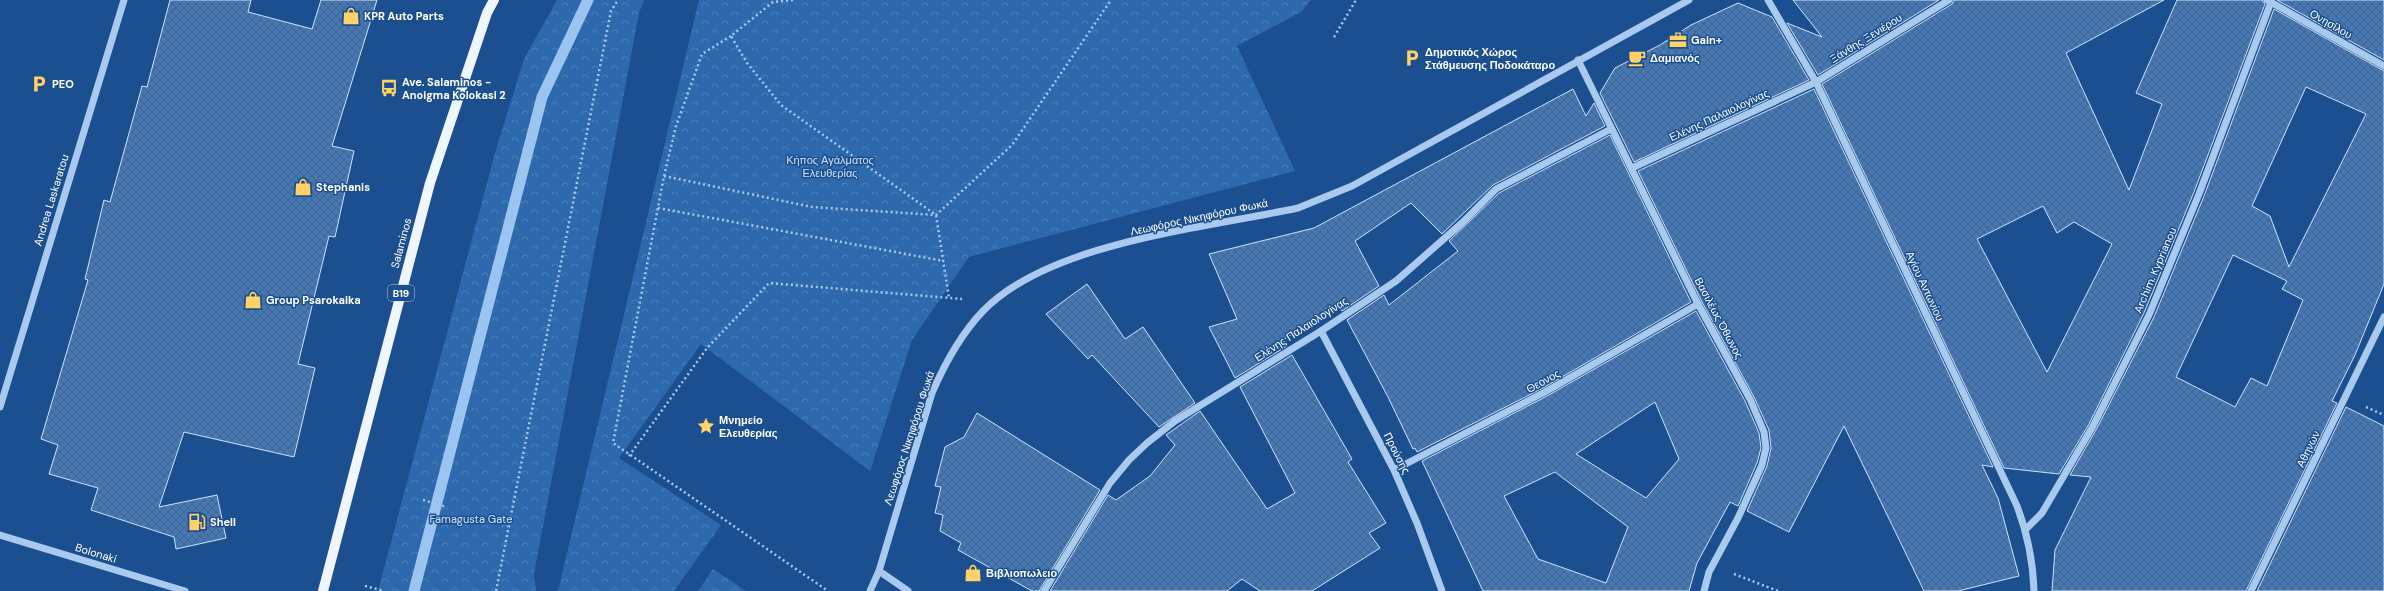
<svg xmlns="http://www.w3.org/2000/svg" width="2384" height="591" font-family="'DM Sans',sans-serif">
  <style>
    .forest { fill: url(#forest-crowns) }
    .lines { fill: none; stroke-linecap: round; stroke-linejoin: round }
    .stream { stroke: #9cc4f0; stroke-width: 11 }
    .building { fill: url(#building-cross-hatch); stroke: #cfe3fa; fill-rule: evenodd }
    .path { stroke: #a9c9ee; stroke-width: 2.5; stroke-dasharray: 2 3; stroke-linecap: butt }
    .minor { stroke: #a9c9ee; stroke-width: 7 }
    .major { stroke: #f0f6ff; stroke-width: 10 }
    .labels { text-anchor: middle; stroke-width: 3; stroke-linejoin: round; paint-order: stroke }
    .shield { fill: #1b4f8f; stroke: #bbcadd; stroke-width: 1 }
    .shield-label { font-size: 10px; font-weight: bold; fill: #fff }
    .poi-label { font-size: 11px; font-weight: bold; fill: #fff; stroke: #1b4f8f; text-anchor: start }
    .street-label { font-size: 11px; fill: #fff; stroke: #1b4f8f }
    .park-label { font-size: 11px; fill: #cfe3fa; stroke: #1b4f8f }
  </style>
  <defs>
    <pattern id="forest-crowns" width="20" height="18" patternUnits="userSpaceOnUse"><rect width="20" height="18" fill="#2e69ad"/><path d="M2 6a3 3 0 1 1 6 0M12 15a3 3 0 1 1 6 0" fill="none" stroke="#4d80b9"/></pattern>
    <pattern id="building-cross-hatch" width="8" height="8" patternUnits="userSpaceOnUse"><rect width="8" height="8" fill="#4478b7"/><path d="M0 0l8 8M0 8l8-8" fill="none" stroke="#486282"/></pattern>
  </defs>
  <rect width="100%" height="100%" fill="#1b4f8f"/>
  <g class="forest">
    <path d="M557,0H644L639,13L534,574L536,591H378L495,153L524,59Z"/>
    <path d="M699,0H1311L1301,12L1237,46L1295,171L969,257L912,340L870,471L701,344L619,458L721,525L674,591H558Z"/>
    <path d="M713,569L746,591H698Z"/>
  </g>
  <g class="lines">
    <path class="stream" d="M414,591L542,97L588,0"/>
  </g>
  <g class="building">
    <path d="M170,0H251L248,12L312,29L321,0H377L332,146L354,151L335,237L329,236L298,364L315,368L294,457L184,432L159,507L217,495L226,538L176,549L174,537L91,510L98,488L49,474L58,445L41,439L88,280L85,279L104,200L110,202L142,86L147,87Z"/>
    <path d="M1793,0H1939L1818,75L1787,23L1822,37Z"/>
    <path d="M1954,0H2164L2066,53L2129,190L2162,104L2136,93L2177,0H2262L2265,4L2194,192L2144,313L2089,424L2059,474L2004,468L1822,84L1952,4ZM2043,206L2057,233L2074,222L2112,244L2047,372L1977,239Z"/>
    <path d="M2277,0H2384V60Z"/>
    <path d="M1738,3L1772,17L1809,80L1634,162L1600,93L1615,68L1660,45L1691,25Z"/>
    <path d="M2274,9L2384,71V284L2355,355L2332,401L2337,403L2246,591H2052L2055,550L2091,477L2070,475L2097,428L2154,317L2204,196ZM2306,87L2366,114L2289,267L2270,216L2252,206ZM2233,255L2287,281L2282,289L2303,300L2267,386L2251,378L2235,407L2176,377Z"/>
    <path d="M1573,89L1586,116L1594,103L1605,126L1493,185L1442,234L1411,203L1355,241L1379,286L1342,311L1339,306L1309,323L1283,340L1287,346L1235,378L1209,327L1237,319L1209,254L1314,228Z"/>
    <path d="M1814,89L1993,467L1982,465L1998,498L2019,576L1958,591H1924L1844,426L1789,532L1747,511L1767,466L1771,448L1769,430L1754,397L1702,302L1638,171Z"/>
    <path d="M1610,135L1691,302L1543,388L1417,452L1415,448L1413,449L1388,397L1347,320L1384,295L1389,305L1458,251L1449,241L1499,193Z"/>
    <path d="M1087,284L1125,339L1143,327L1195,403L1159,427L1092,355L1088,359L1046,314Z"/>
    <path d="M1696,311L1745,401L1759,433L1761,448L1757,463L1738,506L1730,502L1697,563L1689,591H1483L1422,461L1547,396ZM1655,402L1679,459L1646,498L1576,454ZM1555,472L1628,527L1606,583L1538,559L1504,496Z"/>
    <path d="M1292,355L1352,459L1348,462L1386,523L1369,533L1380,548L1312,591H1260L1242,579L1227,591H1050L1108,495L1116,500L1150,476L1175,445L1166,435L1200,411L1267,509L1295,493L1240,387Z"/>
    <path d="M2346,407L2384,426V591H2257Z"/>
    <path d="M977,413L1100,490L1039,591H1032L958,550L961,543L940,531L943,515L935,513L941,487L935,486L945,447L964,437Z"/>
  </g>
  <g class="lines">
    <g class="path">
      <path d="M793,0L773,2L731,36L747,63L781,105L936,215L949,298"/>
      <path d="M731,36L702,54L676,126L664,176L613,443L828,591"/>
      <path d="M1334,37L1356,0"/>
      <path d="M664,176L812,207L936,215L1012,145L1111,0"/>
      <path d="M658,208L944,261"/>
      <path d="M2366,407L2384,415"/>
      <path d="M629,456L707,348L769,283L962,299"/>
      <path d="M423,500L447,507"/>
      <path d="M1734,574L1778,591"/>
      <path d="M365,586L384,591"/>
      <path d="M496,591L611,11L618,0"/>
    </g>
    <g class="minor">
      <path d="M1768,0L1816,82L2017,506C2028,535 2033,561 2034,591"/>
      <path d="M2267,0L2384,66"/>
      <path d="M1578,60L1698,304L1750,399L1764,432L1766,448L1762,465L1738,518L1709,572L1704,591"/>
      <path d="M1632,168L1816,82L1949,0"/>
      <path d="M1321,331L1394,470L1417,523L1442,591"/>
      <path d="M0,407L124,0"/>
      <path d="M1394,470L1545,392L1698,304"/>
      <path d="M2026,529L2042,513L2093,426L2149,315L2199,194L2271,2"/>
      <path d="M0,535L185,591"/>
      <path d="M879,571L908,591"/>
      <path d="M870,591L879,571L932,393C945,363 960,335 983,311C1050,242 1205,228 1298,208L1352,186L1689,0"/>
      <path d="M1044,591L1110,483L1129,460L1147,443L1175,421L1321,331L1396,281L1462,223L1496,189L1611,129"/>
      <path d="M2251,591L2384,317"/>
    </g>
    <path class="major" d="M323,591L430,183L487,13L494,0"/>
  </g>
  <defs>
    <g id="shop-bare" transform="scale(1.38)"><path d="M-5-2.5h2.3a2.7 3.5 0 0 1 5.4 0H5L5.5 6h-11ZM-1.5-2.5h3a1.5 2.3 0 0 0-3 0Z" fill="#ffd166" stroke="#1b4f8f" stroke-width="2.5" paint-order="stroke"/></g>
    <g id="office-bare" transform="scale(1.38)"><path d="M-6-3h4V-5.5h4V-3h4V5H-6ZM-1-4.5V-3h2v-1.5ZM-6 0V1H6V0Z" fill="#ffd166" stroke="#1b4f8f" stroke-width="2.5" paint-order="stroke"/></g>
    <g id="parking-bare" transform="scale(1.38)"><path d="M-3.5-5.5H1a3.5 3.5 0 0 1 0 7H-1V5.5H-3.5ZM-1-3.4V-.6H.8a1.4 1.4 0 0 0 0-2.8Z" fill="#ffd166" stroke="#1b4f8f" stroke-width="2.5" paint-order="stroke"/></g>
    <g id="cafe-bare" transform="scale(1.38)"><path d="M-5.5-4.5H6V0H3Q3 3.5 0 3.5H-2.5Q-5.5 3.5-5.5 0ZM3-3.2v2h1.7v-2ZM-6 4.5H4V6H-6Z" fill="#ffd166" stroke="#1b4f8f" stroke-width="2.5" paint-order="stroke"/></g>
    <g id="bus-bare" transform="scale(1.38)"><path d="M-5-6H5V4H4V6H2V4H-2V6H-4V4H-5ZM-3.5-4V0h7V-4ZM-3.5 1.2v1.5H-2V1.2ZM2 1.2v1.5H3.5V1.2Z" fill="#ffd166" stroke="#1b4f8f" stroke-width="2.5" paint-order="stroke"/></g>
    <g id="sight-bare" transform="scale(1.38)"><path d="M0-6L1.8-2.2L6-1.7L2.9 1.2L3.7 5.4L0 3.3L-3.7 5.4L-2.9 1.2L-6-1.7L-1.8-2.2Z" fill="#ffd166" stroke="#1b4f8f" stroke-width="2.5" paint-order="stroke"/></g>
    <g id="fuel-bare" transform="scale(1.38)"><path d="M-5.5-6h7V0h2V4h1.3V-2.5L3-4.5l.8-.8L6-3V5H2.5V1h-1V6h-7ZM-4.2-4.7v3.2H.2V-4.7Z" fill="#ffd166" stroke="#1b4f8f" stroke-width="2.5" paint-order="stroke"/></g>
  </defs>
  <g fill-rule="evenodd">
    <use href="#shop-bare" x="351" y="16"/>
    <use href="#office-bare" x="1678" y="40"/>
    <use href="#parking-bare" x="1412" y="58"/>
    <use href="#cafe-bare" x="1637" y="58"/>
    <use href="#parking-bare" x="39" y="84"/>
    <use href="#bus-bare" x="389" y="88"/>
    <use href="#shop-bare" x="303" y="187"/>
    <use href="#shop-bare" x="253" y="300"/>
    <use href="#sight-bare" x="706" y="426"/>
    <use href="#fuel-bare" x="197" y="522"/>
    <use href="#shop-bare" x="973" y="573"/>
  </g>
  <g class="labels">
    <rect class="shield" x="388" y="285" width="26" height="16" rx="3"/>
    <g class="shield-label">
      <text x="401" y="297">B19</text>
    </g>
    <g class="poi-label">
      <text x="364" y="20">KPR Auto Parts</text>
      <text x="1691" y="44">Gain+</text>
      <text x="1425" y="56">Δημοτικός Χώρος<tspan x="1425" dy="13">Στάθμευσης Ποδοκάταρο</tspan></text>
      <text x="1650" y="62">Δαμιανός</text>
      <text x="402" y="86">Ave. Salaminos -<tspan x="402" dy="13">Anoigma Kolokasi 2</tspan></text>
      <text x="52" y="88">PEO</text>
      <text x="316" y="191">Stephanis</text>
      <text x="266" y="304">Group Psarokaika</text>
      <text x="719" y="424">Μνημείο<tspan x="719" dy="13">Ελευθερίας</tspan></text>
      <text x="210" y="526">Shell</text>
      <text x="986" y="577">Βιβλιοπωλειο</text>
    </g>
    <g class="street-label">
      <text transform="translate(2331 24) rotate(30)" y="4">Ονησίλου</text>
      <text transform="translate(1866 38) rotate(-32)" y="4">Ξάνθης Ξενιέρου</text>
      <text transform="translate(1719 115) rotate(-25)" y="4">Ελένης Παλαιολογίνας</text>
      <text transform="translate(51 200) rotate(-73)" y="4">Andrea Laskaratou</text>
      <text transform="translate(1199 217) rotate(-12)" y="4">Λεωφόρος Νικηφόρου Φωκά</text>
      <text transform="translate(401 243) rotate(-75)" y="4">Salaminos</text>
      <text transform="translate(2155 270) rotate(-67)" y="4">Archim. Kyprianou</text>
      <text transform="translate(1925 286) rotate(65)" y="4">Αγίου Αντωνίου</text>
      <text transform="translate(1719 318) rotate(62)" y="4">Βασιλέως Όθωνος</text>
      <text transform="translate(1301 329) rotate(-33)" y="4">Ελένης Παλαιολογίνας</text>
      <text transform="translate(1543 381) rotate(-29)" y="4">Θεονος</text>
      <text transform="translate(909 438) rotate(-72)" y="4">Λεωφόρος Νικηφόρου Φωκά</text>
      <text transform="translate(2308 449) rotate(-64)" y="4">Αθηνών</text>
      <text transform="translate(1397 453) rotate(63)" y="4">Προύσης</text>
      <text transform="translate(96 553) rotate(17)" y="4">Bolonaki</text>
    </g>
    <g class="park-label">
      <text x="830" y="164">Κήπος Αγάλματος<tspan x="830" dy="13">Ελευθερίας</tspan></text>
      <text x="471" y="523">Famagusta Gate</text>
    </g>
  </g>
</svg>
